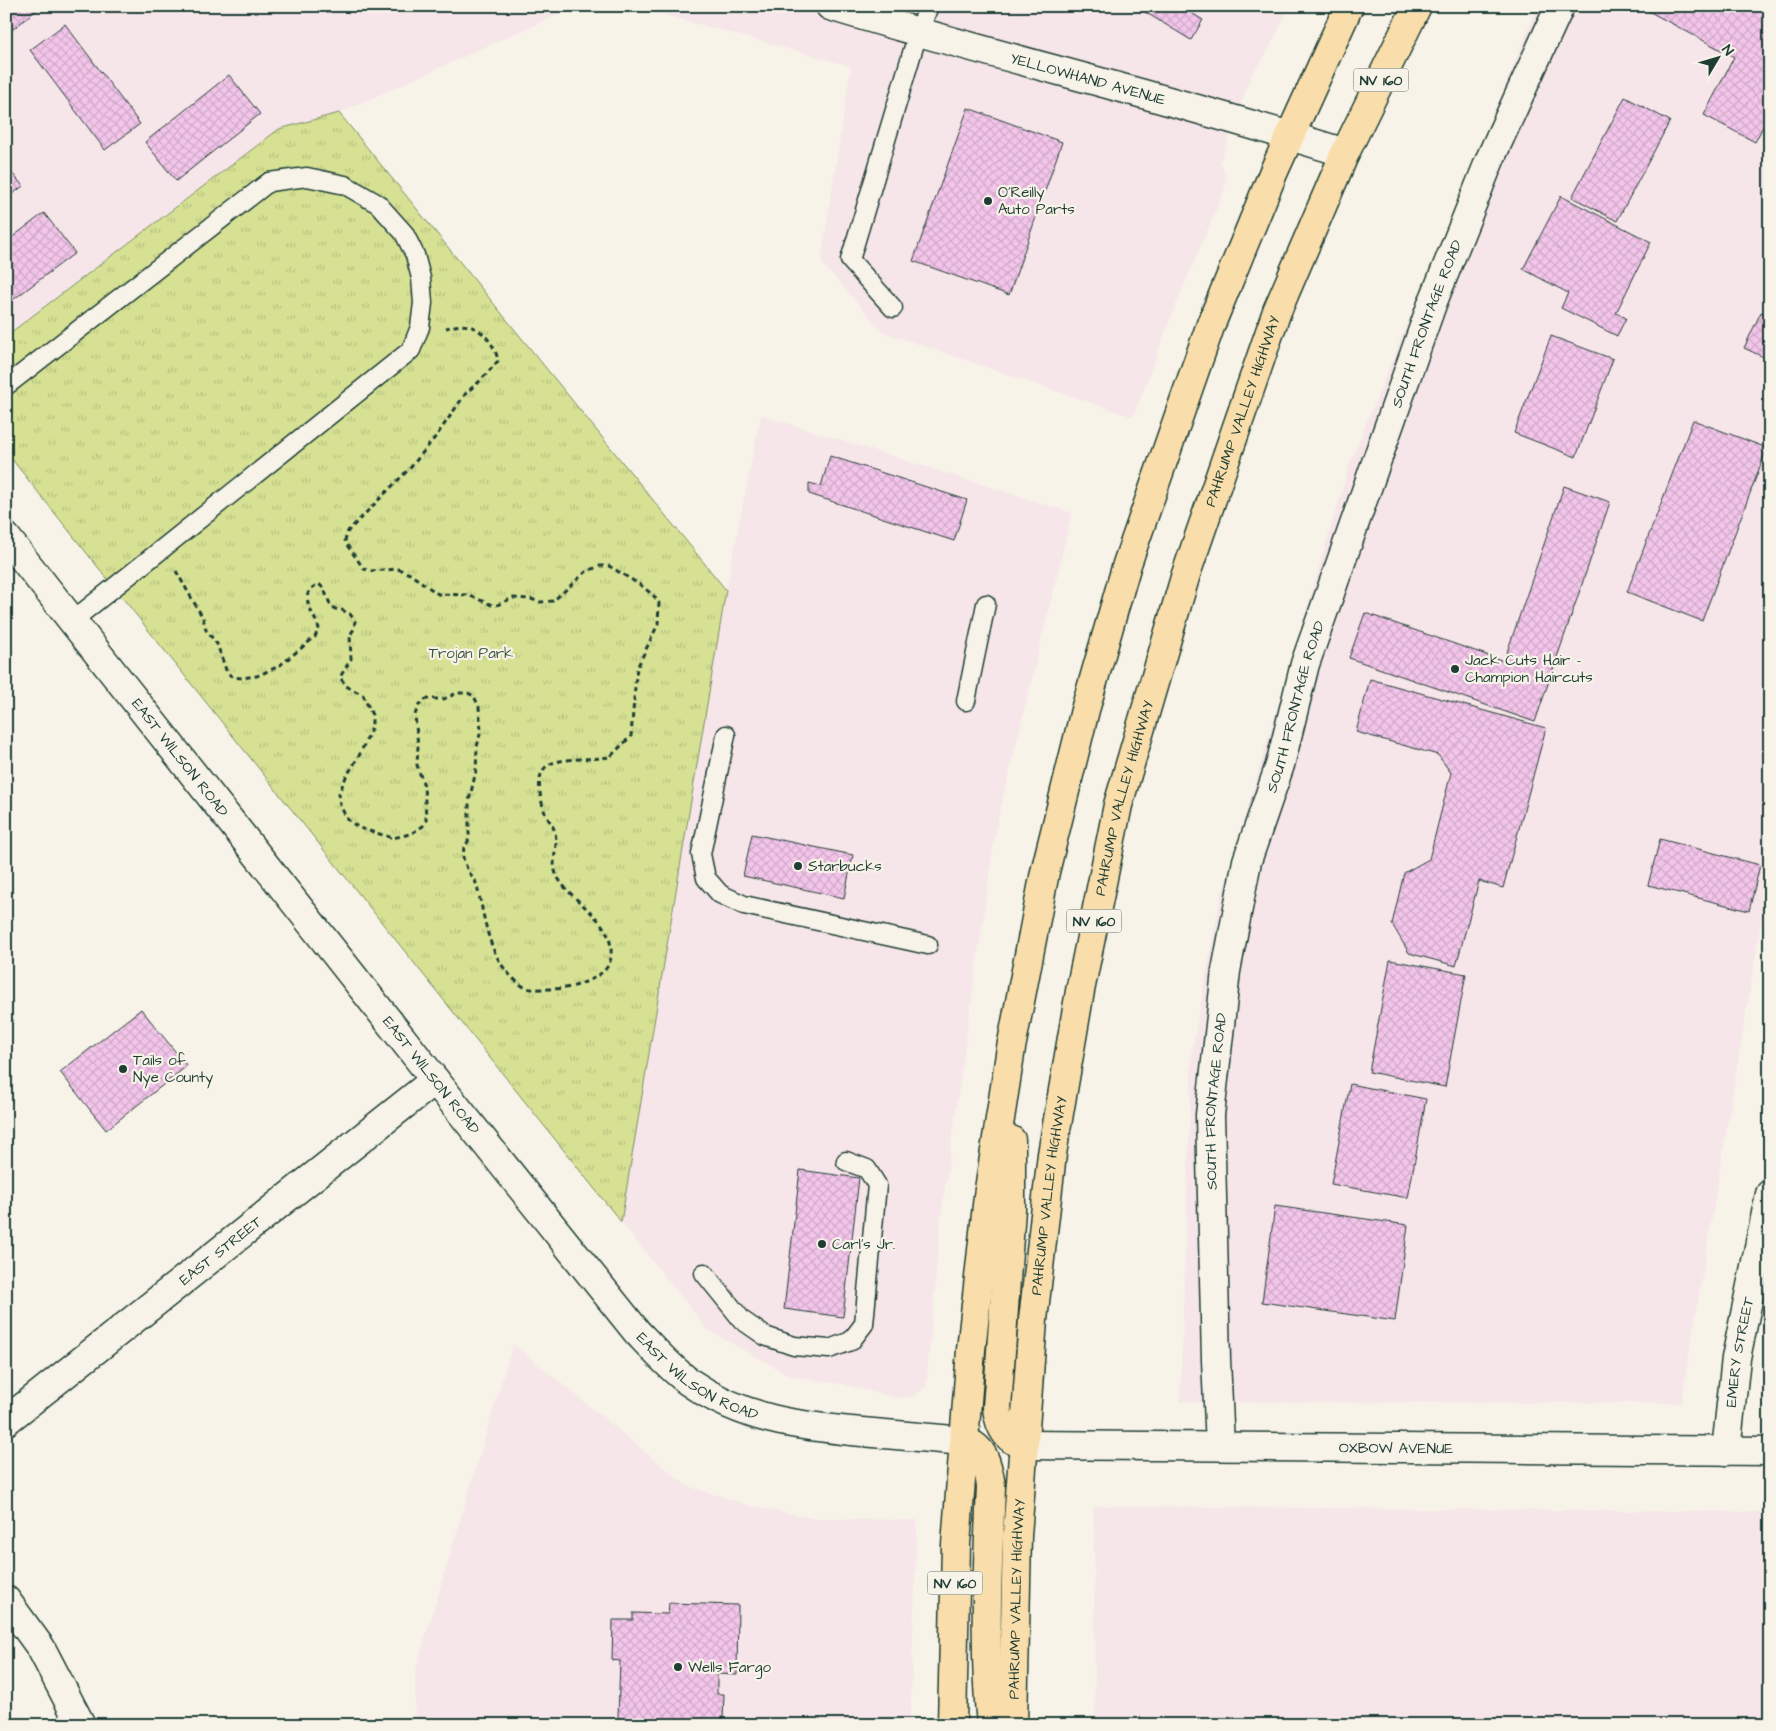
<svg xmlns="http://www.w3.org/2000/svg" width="1776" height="1731" font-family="'Architects Daughter',sans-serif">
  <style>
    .built { fill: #f6e5e9 }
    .grass { fill: url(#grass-tufts); stroke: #7a8f64 }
    .building { fill: url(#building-cross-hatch); stroke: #1f3d34 }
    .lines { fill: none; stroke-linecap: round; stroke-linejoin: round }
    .service-casing { stroke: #1f3d34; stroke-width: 21 }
    .minor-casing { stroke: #1f3d34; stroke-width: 31 }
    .tertiary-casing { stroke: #1f3d34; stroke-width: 31 }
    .trunk-casing { stroke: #1f3d34; stroke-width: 31 }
    .path { stroke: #1f3d34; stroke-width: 3; stroke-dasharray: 5 4; stroke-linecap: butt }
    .service { stroke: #f7f3e8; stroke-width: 18 }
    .minor { stroke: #f7f3e8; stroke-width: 28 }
    .tertiary { stroke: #f7f3e8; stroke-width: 28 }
    .trunk { stroke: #f9deab; stroke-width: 28 }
    .poi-dot { fill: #1f3d34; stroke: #f7f3e8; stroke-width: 2 }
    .labels { text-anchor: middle; stroke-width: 4.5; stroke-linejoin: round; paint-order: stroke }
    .shield { fill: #f7f3e8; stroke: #60746a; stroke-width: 1 }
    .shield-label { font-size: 14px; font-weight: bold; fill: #1f3d34 }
    .street-label { font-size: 15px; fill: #1f3d34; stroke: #f7f3e8 }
    .poi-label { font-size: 15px; fill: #1f3d34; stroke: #f7f3e8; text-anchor: start }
    .park-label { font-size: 15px; fill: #3a5642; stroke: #f7f3e8 }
  </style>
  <defs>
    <pattern id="grass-tufts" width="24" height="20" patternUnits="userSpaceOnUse" patternTransform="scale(1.25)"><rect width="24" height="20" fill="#d6e194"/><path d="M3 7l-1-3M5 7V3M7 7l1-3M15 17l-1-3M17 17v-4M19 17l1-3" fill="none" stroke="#b7c280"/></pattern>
    <pattern id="building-cross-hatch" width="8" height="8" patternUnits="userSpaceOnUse" patternTransform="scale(1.25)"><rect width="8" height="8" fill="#f3c5ea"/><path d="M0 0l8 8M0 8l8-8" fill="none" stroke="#d0aac9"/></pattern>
  </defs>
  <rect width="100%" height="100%" fill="#f7f3e8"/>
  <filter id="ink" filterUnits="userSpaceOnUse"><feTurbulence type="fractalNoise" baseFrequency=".02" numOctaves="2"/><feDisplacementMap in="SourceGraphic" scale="10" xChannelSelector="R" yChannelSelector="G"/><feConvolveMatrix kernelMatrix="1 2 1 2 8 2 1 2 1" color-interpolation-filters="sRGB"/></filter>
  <g filter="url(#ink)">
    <g class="built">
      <path d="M6,6H576L339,113L279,129L6,336Z"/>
      <path d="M633,6H1290L1265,56L1251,75L1220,162L1226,178L1224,191L1176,304L1133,417L883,332L821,262L851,66Z"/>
      <path d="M1538,6H1770V869L1681,1403L1180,1402L1192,1051L1220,901L1350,463Z"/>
      <path d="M761,415L1072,513L996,827L941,1216L926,1387L914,1396L897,1398L841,1384L791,1376L708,1330L621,1222L726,590Z"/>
      <path d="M513,1344L687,1486L751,1506L816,1519L917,1520L910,1725H415V1672Z"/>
      <path d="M1094,1506L1770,1512V1725H1095Z"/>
    </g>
    <path class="grass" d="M339,113L726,590L621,1222L6,452V336L279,129Z"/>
    <g class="building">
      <path d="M6,6H42L8,33L6,31Z"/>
      <path d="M1135,6H1180L1203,20L1191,40Z"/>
      <path d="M1639,6H1755L1770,14V113L1755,142L1704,115L1734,57Z"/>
      <path d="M65,24L140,124L105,150L30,50Z"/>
      <path d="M229,75L260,114L176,181L145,142Z"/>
      <path d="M1625,97L1670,121L1617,221L1572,197Z"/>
      <path d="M968,108L1062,142L1009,295L913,261Z"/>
      <path d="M6,166L23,186L6,199Z"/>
      <path d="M1561,196L1651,242L1616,313L1626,318L1617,336L1561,308L1568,293L1523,269Z"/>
      <path d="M44,213L75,253L6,305V242Z"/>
      <path d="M1761,312L1770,316V360L1744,348Z"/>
      <path d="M1551,336L1613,359L1576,457L1514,433Z"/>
      <path d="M1693,420L1767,448L1702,621L1627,592Z"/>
      <path d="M830,456L967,500L954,541L809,494V483L821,486Z"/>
      <path d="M1564,486L1610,502L1535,722L1349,658L1365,613L1504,661Z"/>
      <path d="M1370,679L1546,728L1503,888L1479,881L1456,966L1409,953L1392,924L1404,873L1429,859L1451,773L1438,755L1356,732Z"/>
      <path d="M752,834L853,855L844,898L743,876Z"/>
      <path d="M1660,839L1760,865L1749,911L1648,885Z"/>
      <path d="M1390,960L1466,974L1445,1087L1369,1072Z"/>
      <path d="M141,1009L187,1066L106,1130L60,1072Z"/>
      <path d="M1350,1084L1426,1099L1408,1198L1331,1184Z"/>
      <path d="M800,1170L859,1178L843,1317L784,1309Z"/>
      <path d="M1275,1206L1408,1225L1395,1321L1262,1302Z"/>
      <path d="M669,1603L738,1605L737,1675L717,1674V1694H724L723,1721H713V1725H675V1720L618,1718L620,1661L612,1660L613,1620H633V1613L668,1614Z"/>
    </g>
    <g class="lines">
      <g class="service-casing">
        <g id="service">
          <path d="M893,308L850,260L918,33L929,6"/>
          <path d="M6,386L269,182L307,177L345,185L378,204L404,233L415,255L421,278L423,303L420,327L411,350L72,621"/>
          <path d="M966,701L986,604"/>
          <path d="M726,735L701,854L706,878L720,894L744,905L928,945"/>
          <path d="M704,1273L742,1320L765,1336L794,1346L829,1349L851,1341L864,1324L877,1185L867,1169L846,1161"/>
        </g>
      </g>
      <g class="minor-casing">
        <g id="minor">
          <path id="s1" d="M830,6C1001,58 1175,99 1345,153"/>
          <path id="s2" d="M1024,1445L1770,1451"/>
          <path id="s3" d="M1220,1446L1216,1360L1210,1115L1226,971L1247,861L1280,765L1305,664L1432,304L1491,157L1560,6"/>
          <path id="s4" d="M1726,1451L1736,1358L1770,1194"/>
          <path d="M6,1600L41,1648L81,1725"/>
        </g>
      </g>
      <g class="tertiary-casing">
        <g id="tertiary">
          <path id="s5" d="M6,537L435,1080L637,1332C654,1350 669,1367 689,1382C744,1420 798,1426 862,1432C896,1435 930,1438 964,1441"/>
          <path id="s6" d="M6,1421L435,1080"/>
        </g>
      </g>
      <g class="trunk-casing">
        <g id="trunk">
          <path d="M1011,1140V1209L997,1408C999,1425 1006,1440 1024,1445"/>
          <path d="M964,1441C985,1447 988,1467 991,1486C988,1565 983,1646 991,1725"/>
          <path d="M952,1725L956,1545L971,1350L988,1196L1011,1048L1045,872L1085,710L1127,564L1211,324L1274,171L1349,6"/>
          <path id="s7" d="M1013,1725L1017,1536L1033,1320L1052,1154L1080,991L1118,805L1186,574L1277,311L1345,153L1417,6"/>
        </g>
      </g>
      <path class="path" d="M176,571L203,618L206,630L217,644L227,673L233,677L242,678L257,676L279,666L315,637L319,628C313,612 296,593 319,584L324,589L330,604L335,609L342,610L350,614L355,621L354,629L350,635L351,659L340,677L346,686L363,695L372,715V727L359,756L346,777L339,793L340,805L347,819L359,828L393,838L410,834L417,830L423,826L426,821V817L424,786L417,765L418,746L415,715L418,706L426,699H444L457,693H468L474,696L479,707L481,730L477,747L476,771L469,801V835L468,842L464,846L463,858L468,871L475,880C485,912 485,948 509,974C514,979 520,986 527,988C533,990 540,989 546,989C558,989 572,988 583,983C595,978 610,971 611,956C614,919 574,905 558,878C549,862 559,849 555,833C554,826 548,820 545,813C541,801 534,776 547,766C558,757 594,760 610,757L631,736L636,675L637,668L658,624L659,603L654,596L642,586L609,566H600L587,571L553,601L540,602L531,599L513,598L497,605H492L468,595L438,594L410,574L398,569L370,571L364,569L347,545L345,540L348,531L411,467L437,435L466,393L480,381L498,361C496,347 484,330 469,326C461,324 454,326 446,328"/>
      <use href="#service" class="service"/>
      <use href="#minor" class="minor"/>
      <use href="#tertiary" class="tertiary"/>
      <use href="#trunk" class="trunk"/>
    </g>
  </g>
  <g class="poi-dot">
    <circle cx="988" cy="201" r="5"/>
    <circle cx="1455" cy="669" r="5"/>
    <circle cx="798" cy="866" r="5"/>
    <circle cx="123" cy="1069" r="5"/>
    <circle cx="822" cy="1244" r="5"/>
    <circle cx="678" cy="1667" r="5"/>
  </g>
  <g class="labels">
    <g class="shield">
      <rect x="1353.5" y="68.5" width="55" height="23" rx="4"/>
      <rect x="1066.5" y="909.5" width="55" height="23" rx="4"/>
      <rect x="927.5" y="1571.5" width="55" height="23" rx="4"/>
    </g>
    <g class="shield-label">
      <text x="1381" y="85">NV 160</text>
      <text x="1094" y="926">NV 160</text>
      <text x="955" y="1588">NV 160</text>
    </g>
    <g class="street-label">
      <text dy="5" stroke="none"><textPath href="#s1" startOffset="268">YELLOWHAND AVENUE</textPath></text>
      <text dy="5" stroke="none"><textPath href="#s3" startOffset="1155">SOUTH FRONTAGE ROAD</textPath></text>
      <text dy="5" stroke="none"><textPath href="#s7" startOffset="1341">PAHRUMP VALLEY HIGHWAY</textPath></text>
      <text dy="5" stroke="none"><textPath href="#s3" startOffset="750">SOUTH FRONTAGE ROAD</textPath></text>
      <text dy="5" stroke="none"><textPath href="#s5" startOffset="281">EAST WILSON ROAD</textPath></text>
      <text dy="5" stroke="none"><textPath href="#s7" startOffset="936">PAHRUMP VALLEY HIGHWAY</textPath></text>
      <text dy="5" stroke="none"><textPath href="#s5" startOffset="686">EAST WILSON ROAD</textPath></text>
      <text dy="5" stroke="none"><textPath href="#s3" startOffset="345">SOUTH FRONTAGE ROAD</textPath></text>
      <text dy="5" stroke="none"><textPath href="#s7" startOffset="531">PAHRUMP VALLEY HIGHWAY</textPath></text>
      <text dy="5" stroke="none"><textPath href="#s6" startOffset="274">EAST STREET</textPath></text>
      <text dy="5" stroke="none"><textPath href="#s4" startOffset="100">EMERY STREET</textPath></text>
      <text dy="5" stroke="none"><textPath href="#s5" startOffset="1091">EAST WILSON ROAD</textPath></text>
      <text dy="5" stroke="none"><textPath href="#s2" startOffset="372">OXBOW AVENUE</textPath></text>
      <text dy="5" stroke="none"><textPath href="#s7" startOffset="126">PAHRUMP VALLEY HIGHWAY</textPath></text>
    </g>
    <g class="poi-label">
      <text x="998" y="197">O'Reilly<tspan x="998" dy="17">Auto Parts</tspan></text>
      <text x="1465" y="665">Jack Cuts Hair -<tspan x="1465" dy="17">Champion Haircuts</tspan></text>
      <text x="808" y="871">Starbucks</text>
      <text x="133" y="1065">Tails of<tspan x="133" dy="17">Nye County</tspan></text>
      <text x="832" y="1249">Carl's Jr.</text>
      <text x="688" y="1672">Wells Fargo</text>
    </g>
    <g class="park-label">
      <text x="471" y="658">Trojan Park</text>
    </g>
  </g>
  <rect width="1776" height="1731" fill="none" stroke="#f7f3e8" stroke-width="25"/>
  <rect x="12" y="12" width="1751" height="1706" fill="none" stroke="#1f3d34" stroke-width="2" filter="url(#ink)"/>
  <g transform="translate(1718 58) rotate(52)" stroke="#f7f3e8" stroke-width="4" paint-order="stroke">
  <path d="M0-4L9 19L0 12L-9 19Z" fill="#1f3d34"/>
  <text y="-8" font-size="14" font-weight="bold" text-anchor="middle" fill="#1f3d34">N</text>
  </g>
</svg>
